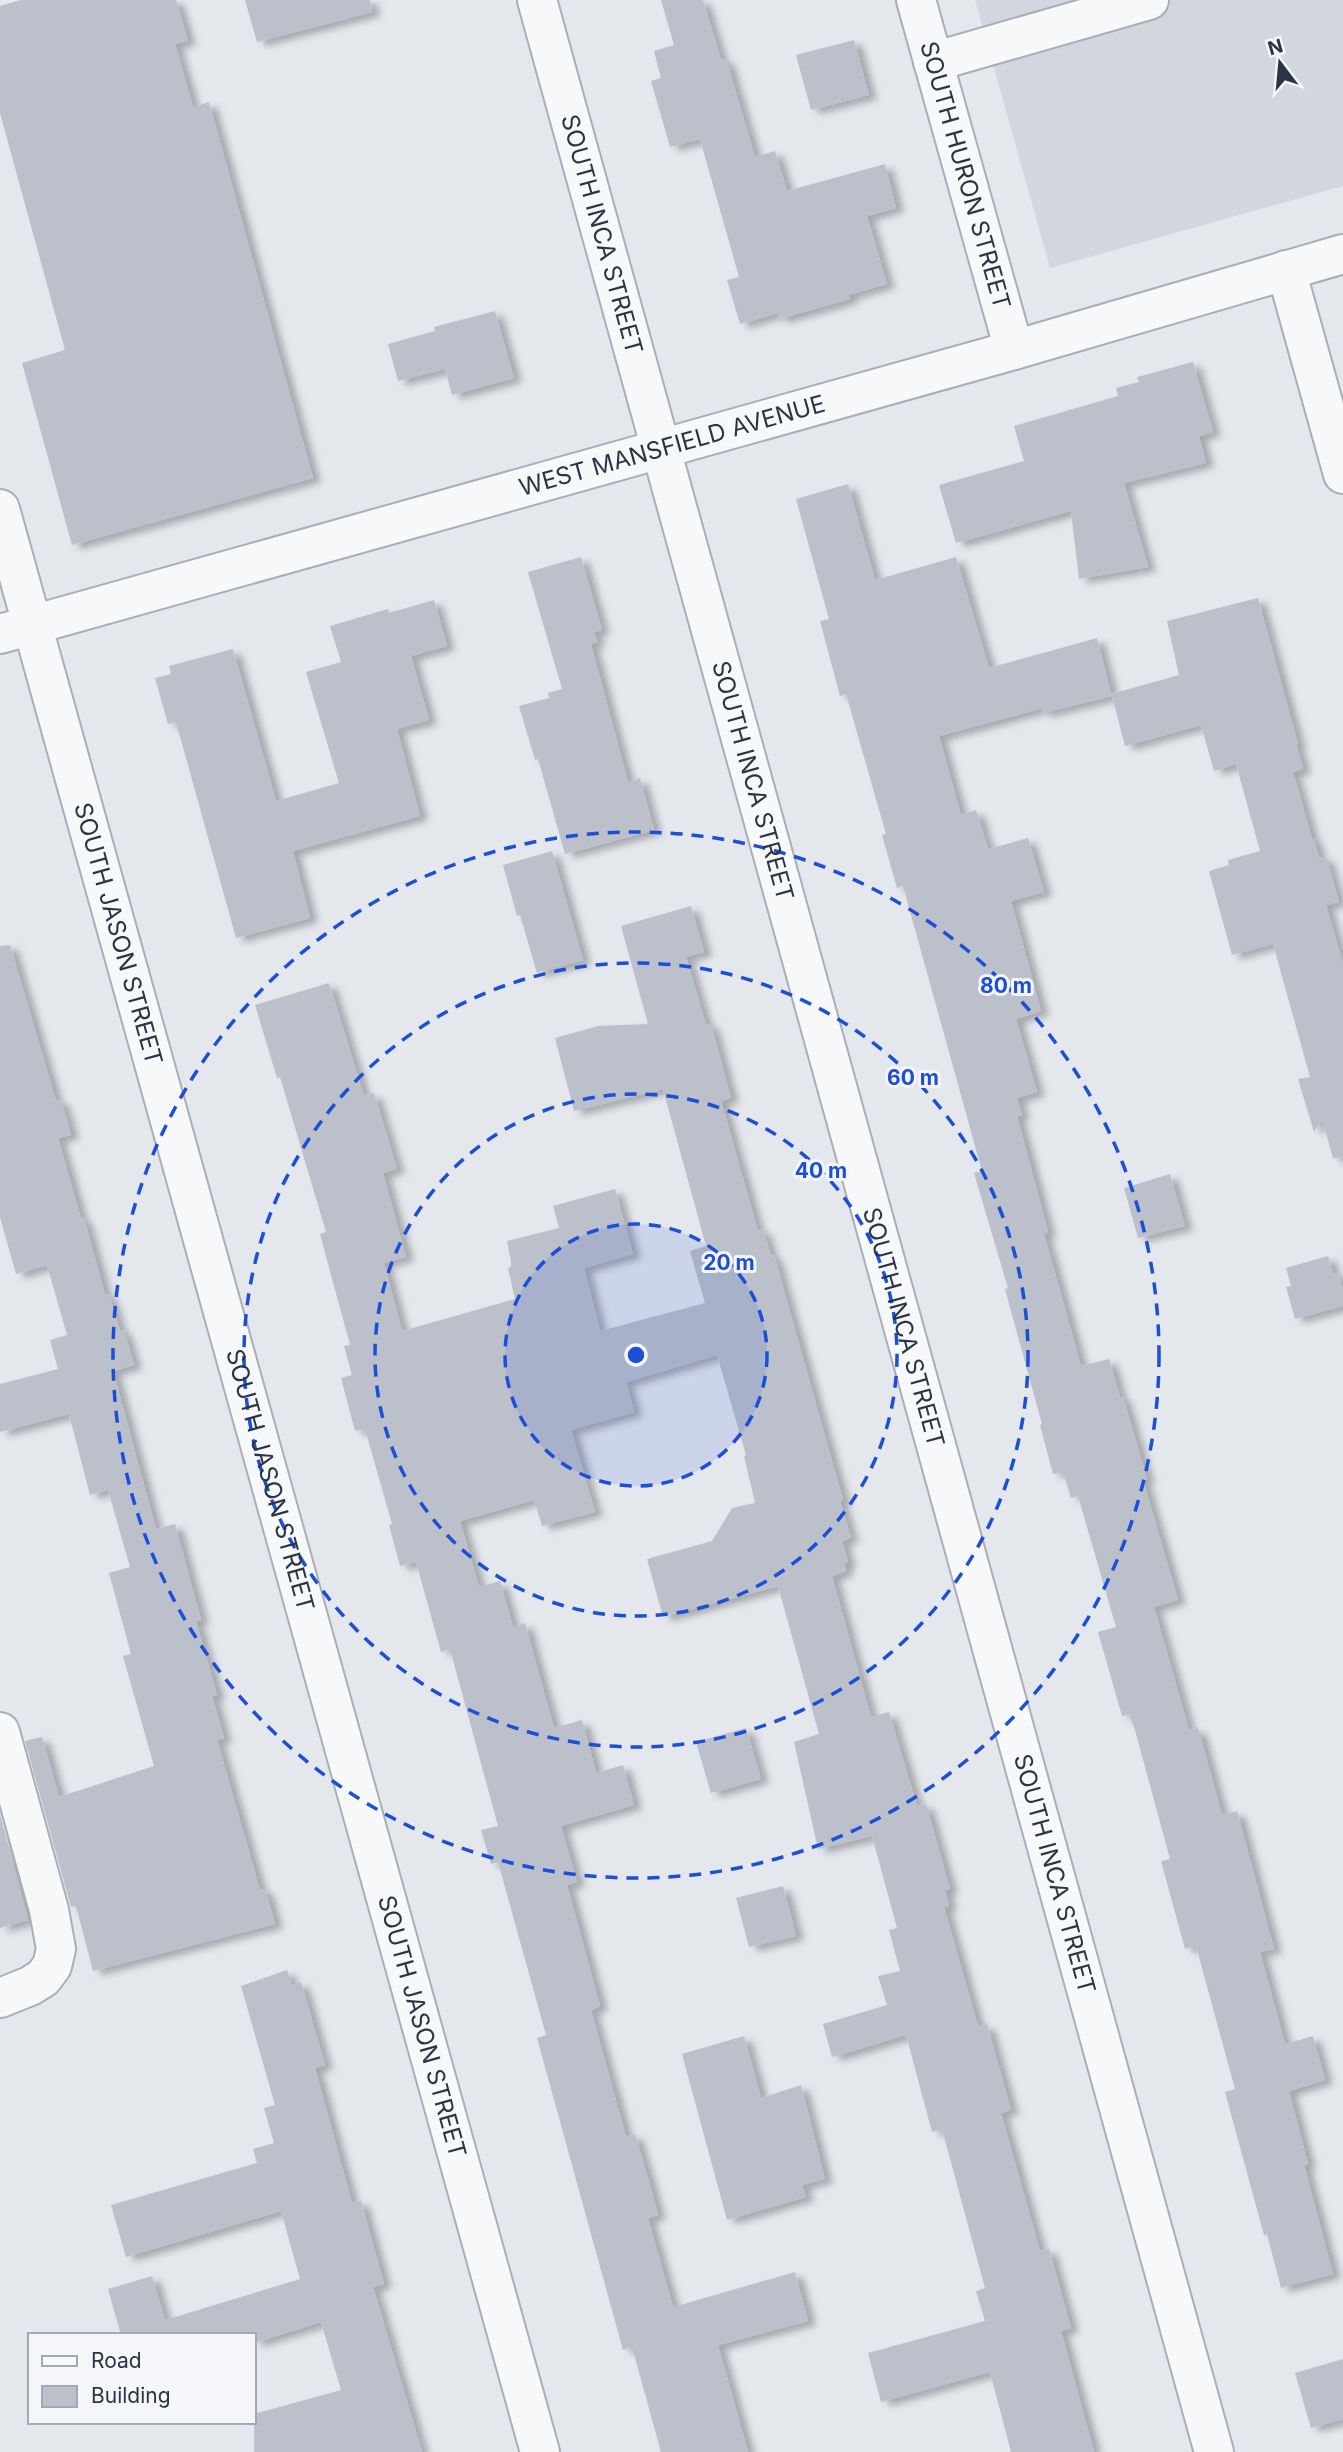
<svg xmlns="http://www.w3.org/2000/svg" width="1343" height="2452" font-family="Inter,sans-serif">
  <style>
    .built { fill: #d2d6de }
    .building { fill: #bbc0ca; filter: url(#shadow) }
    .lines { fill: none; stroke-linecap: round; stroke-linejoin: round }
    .minor-casing { stroke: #a9aeb7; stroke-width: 42 }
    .minor { stroke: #f7f8fa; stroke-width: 38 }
    .ring { fill: none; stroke: #1d4ed8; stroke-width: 3.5; stroke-dasharray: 12 9 }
    .labels { text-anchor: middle; stroke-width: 6; stroke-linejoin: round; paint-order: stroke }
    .street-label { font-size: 24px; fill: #2b3445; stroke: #f4f6f9 }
    .centre { fill: #1d4ed8; stroke: #f4f6f9; stroke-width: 3.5 }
    .ring-label { font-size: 21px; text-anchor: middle; font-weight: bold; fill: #1d4ed8; stroke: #f4f6f9; stroke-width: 6; stroke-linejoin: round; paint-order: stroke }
  </style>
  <defs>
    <filter id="shadow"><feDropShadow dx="8" dy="4.5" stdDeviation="3.5" flood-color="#0004"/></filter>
  </defs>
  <rect width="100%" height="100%" fill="#e4e7ec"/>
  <path class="built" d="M975,0H1343V186L1050,268Z"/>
  <g class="building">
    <path d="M21,0H176L188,41L175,44L193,107L209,102L313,478L72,545L22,363L65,350L0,113V6Z"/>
    <path d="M245,0H370L372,12L257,42Z"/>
    <path d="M661,0H703L721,60L726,59L755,157L775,151L787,191L885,164L896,208L867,216L887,284L848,295L850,299L779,319L778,313L740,324L727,280L739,277L700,139L670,147L651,81L661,78L654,51L674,45Z"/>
    <path d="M854,40L869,95L811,110L796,55Z"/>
    <path d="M495,311L514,378L452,395L445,369L398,381L388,344L435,331L434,327Z"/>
    <path d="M1193,362L1213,432L1199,436L1206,463L1124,483L1148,567L1079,579L1071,511L956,543L939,485L1024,461L1014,426L1118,396L1116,388L1139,382L1137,377Z"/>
    <path d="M848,484L875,580L956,557L989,668L1097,638L1111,694L1179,675L1167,621L1258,598L1298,744H1296L1303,769L1293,772L1312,839H1314L1319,858L1326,857L1339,902L1326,905L1343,964V1157L1333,1158L1322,1119L1314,1132L1298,1079L1310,1077L1273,944L1232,955L1209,871L1229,865L1228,860L1260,851L1236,764L1214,771L1201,725L1125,746L1112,696L1043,713L1042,708L939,736L961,815L976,810L988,849L1028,838L1044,892L1011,901L1041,1011L1016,1019L1037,1092L1017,1098L1022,1115L1017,1116L1048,1232L1044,1234L1081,1366L1109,1359L1120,1397H1123L1147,1479L1143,1480L1178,1600L1154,1607L1189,1730L1198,1728L1222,1815L1237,1811L1274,1949L1260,1952L1285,2044L1313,2036L1325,2080L1289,2091L1308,2164L1304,2165L1333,2274L1281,2288L1267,2234L1264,2235L1225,2092L1235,2089L1196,1946L1185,1949L1161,1861L1170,1859L1135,1730L1129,1714L1122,1716L1098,1632L1116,1627L1078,1496L1071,1498L1063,1472L1053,1474L1040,1425L1042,1424L1005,1289L1008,1288L974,1173L982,1171L903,886L897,888L882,835L886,834L846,694L840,696L820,621L829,619L796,499Z"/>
    <path d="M581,557L602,630L594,632L597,642L591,644L628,782L640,778L654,830L565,854L538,759L535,760L519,706L549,698L548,693L562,689L528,572Z"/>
    <path d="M434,600L447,646L411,656L429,720L397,729L420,816L293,851L310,918L236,938L176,722L168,724L155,678L171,674L169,666L233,649L276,801L339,783L306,672L341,662L330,626L388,609L389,613Z"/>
    <path d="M552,851L583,960L537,973L520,915L517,916L503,865Z"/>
    <path d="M691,906L704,952L686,957L706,1025L711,1024L731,1098L721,1101L758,1231L763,1229L771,1256L774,1255L843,1500L840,1501L851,1538L842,1541L848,1562L844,1564L846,1571L832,1576L871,1717L889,1712L917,1806L926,1804L950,1889L945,1890L949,1906L944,1907L978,2026L987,2024L1011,2110L1001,2113L1040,2251L1049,2249L1071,2328L1061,2331L1094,2452H1011L990,2372L881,2402L868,2353L985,2321L976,2291L985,2288L942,2129L932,2132L906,2035L832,2057L823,2024L887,2005L878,1976L900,1971L889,1930L897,1928L872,1836L818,1849L794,1742L819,1734L778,1586L663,1617L647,1559L712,1541L732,1508L755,1503L744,1456L746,1455L717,1355L626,1382L634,1412L571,1430L595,1512L542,1526L534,1500L460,1521L479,1587L500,1581L513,1627L525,1623L554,1728L582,1720L596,1773L623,1765L634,1805L561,1826L577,1882L567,1885L600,2006L591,2010L626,2137L635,2134L652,2192L658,2215L648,2218L673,2307L795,2272L808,2321L718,2345L748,2452H661L632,2347L623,2350L537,2038L546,2035L498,1862L491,1864L481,1830L498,1826L450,1649L441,1652L416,1562L400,1566L389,1525L392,1524L365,1429L355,1431L341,1378L352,1375L344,1346L350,1345L320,1234L326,1232L280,1077L277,1078L255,1005L329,983L364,1096L374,1093L397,1169L383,1173L406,1257L384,1263L402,1331L515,1299L508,1268L511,1267V1262L507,1241L559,1228L553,1206L615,1189L633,1254L584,1268L600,1331L705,1303L690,1251L706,1246L663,1089L574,1111L555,1038L598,1026L648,1024L621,926Z"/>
    <path d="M10,945L56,1101L61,1100L71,1135L58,1138L81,1219L84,1218L105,1295L109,1294L120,1331L124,1330L134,1365L113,1371L156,1529L175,1524L201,1620L196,1621L217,1695L212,1696L224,1738L217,1740L260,1890L265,1889L275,1924L93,1971L76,1906L71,1907L25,1741L42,1737L59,1797L154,1766L123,1656L131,1654L109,1573L130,1567L108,1490L90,1495L69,1414L0,1432V1384L58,1369L50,1340L67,1335L47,1265L16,1274L0,1217V946Z"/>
    <path d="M1170,1174L1185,1226L1138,1238L1124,1188Z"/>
    <path d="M1328,1256L1333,1274L1338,1273L1343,1291V1306L1295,1319L1286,1287L1291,1286L1286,1268Z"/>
    <path d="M746,1728L761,1779L711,1793L696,1742Z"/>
    <path d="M0,1814L28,1920L0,1928Z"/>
    <path d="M783,1886L796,1936L749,1947L736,1898Z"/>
    <path d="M287,1970L292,1985L301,1982L325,2065L315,2068L352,2203L361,2201L384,2284L373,2287L422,2452H254V2414L341,2390L321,2322L254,2343V2335H121L108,2289L152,2276L165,2320L300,2279L281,2211L126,2257L111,2205L257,2163L253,2149L274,2143L264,2108L275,2105L241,1986Z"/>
    <path d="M744,2036L761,2098L801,2085L825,2179L802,2185L806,2197L727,2220L682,2054Z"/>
    <path d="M1343,2359V2419L1311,2428L1295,2373Z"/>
  </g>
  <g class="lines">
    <g class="minor-casing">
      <g id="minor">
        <path id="s1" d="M537,0L1214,2452"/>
        <path id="s2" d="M916,0L1014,350"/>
        <path d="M933,62L1149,0"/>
        <path d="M1286,270L1343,474"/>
        <path id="s3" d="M0,509L540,2452"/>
        <path id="s4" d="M0,634L1014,350L1343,254"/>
        <path d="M0,1732L49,1910L56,1949L52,1966L43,1978L30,1986L0,1998"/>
      </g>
    </g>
    <use href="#minor" class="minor"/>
  </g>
  <circle cx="636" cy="1355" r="131" fill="#1d4ed8" fill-opacity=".12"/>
  <g class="ring">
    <circle cx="636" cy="1355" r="131"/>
    <circle cx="636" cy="1355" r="261"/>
    <circle cx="636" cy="1355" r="392"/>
    <circle cx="636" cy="1355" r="523"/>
  </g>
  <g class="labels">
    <g class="street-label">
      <text dy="8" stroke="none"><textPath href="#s2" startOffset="182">SOUTH HURON STREET</textPath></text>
      <text dy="8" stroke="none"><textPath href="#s1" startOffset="243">SOUTH INCA STREET</textPath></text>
      <text dy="8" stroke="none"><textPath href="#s4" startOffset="698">WEST MANSFIELD AVENUE</textPath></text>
      <text dy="8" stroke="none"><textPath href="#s1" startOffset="810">SOUTH INCA STREET</textPath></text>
      <text dy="8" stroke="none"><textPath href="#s3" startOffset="441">SOUTH JASON STREET</textPath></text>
      <text dy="8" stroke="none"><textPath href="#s1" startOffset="1377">SOUTH INCA STREET</textPath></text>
      <text dy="8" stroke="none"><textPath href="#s3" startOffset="1008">SOUTH JASON STREET</textPath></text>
      <text dy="8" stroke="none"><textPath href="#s1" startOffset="1944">SOUTH INCA STREET</textPath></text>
      <text dy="8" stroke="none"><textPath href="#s3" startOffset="1575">SOUTH JASON STREET</textPath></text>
    </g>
  </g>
  <circle cx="636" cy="1355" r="10" class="centre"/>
  <g class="ring-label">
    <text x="1006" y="993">80 m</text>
    <text x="913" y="1085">60 m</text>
    <text x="821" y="1178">40 m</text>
    <text x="729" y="1270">20 m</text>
  </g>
  <rect x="28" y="2333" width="228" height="91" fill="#f4f6f9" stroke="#a4a8b1" stroke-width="2"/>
  <rect x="42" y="2356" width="35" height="10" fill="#f7f8fa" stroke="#a4a8b1" stroke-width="2"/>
  <text x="91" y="2368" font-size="21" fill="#2b3445">Road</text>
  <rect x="42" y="2386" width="35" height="21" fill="#bbc0ca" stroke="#a4a8b1" stroke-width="2"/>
  <text x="91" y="2403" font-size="21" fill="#2b3445">Building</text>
  <g transform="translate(1280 63) rotate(344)" stroke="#f4f6f9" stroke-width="5" paint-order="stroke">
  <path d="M0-5L12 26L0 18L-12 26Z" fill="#2b3445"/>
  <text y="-10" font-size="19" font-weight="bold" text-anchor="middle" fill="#2b3445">N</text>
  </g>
</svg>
